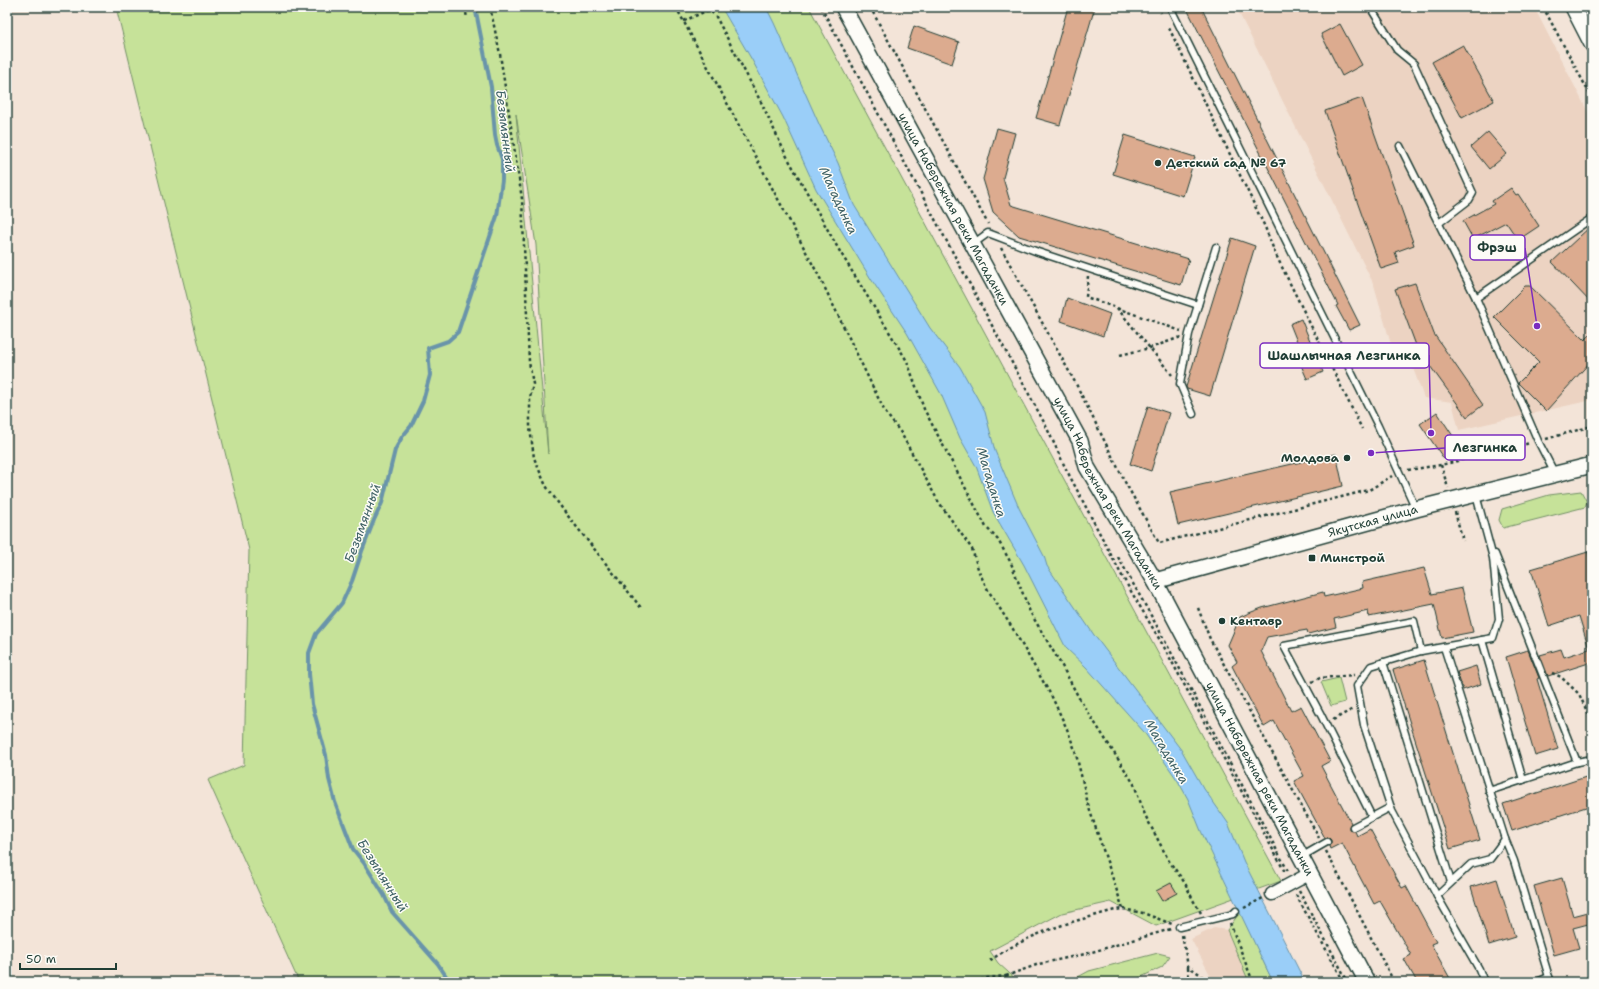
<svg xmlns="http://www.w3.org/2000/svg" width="1599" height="989" font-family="'Shantell Sans',sans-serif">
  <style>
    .built { fill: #ecd3c2 }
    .green { fill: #c6e299; stroke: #729066; fill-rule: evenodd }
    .water { fill: #9acef8; stroke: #6994aa }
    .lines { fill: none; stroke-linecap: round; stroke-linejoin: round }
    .stream { stroke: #6994aa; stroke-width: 4 }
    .building { fill: #dcab8f; stroke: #1f3d34 }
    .service-casing { stroke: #1f3d34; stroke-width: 9 }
    .minor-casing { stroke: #1f3d34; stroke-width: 15 }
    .tertiary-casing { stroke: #1f3d34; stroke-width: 18 }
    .path { stroke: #1f3d34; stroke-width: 2.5; stroke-dasharray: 3 3; stroke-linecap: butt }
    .service { stroke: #fdfcf7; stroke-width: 6 }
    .minor { stroke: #fdfcf7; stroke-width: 12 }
    .tertiary { stroke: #fdfcf7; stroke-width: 15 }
    .poi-dot { fill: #1f3d34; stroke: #fdfcf7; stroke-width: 1.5 }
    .labels { text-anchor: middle; stroke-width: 3; stroke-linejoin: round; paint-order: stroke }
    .poi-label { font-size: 12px; font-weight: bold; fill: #1f3d34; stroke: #fdfcf7; text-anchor: start }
    .street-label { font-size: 12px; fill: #1f3d34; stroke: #fdfcf7 }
    .water-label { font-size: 13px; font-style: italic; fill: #3e6165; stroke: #fdfcf7 }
    .leader { fill: none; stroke: #7b2cbf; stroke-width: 1.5 }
    .callout-dot { fill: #7b2cbf; stroke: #fdfcf7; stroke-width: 1.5 }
    .callout { fill: #fdfcf7; stroke: #7b2cbf; stroke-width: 1.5 }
    .callout-label { font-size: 13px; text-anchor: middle; font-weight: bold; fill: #1f3d34 }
  </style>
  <rect width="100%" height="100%" fill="#f3e4d8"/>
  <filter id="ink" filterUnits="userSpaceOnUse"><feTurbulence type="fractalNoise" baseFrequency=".025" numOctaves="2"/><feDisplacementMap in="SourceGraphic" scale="8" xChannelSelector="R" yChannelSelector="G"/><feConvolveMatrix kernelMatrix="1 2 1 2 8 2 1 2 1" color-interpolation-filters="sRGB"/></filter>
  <g filter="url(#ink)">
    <g class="built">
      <path d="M1236,7H1534L1592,120V400L1459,430L1452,402L1424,398L1410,360L1396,362L1374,285Z"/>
      <path d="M1214,928L1227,930L1249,982H1214L1191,939Z"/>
    </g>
    <g class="green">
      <path d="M116,7H809L1281,881L1156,926L1111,902L1062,913L990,951L998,963L1019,982H299L208,780L244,765L249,550ZM516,114L536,245L548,454Z"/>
      <path d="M1581,491L1587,502L1585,507L1503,528L1499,520L1502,509L1549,495Z"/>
      <path d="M1339,678L1345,702L1331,706L1321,682Z"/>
      <path d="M1241,913L1273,982H1249L1227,930L1238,915Z"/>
      <path d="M1158,953L1170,956L1162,967L1131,982H1069L1089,971Z"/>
    </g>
    <path class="water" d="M721,7H766L774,23L819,124L838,163L854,205L930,328L960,367L985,412L995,451L1019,508L1044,556L1047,566L1094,635L1182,751L1202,786L1228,823L1244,862L1305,982H1273L1201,831L1188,799L1178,781L1144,732L1086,667L1066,648L1024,565L993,512L976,466L960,438L941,394L907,333L871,279L816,189L783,117L752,60Z"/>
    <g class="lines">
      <path class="stream" d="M450,982L438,964L392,912L384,895L364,863L353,849L335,802L329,779L326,755L312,704L309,674V653L316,634L342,603L352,581L362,551L374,520L382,503L395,450L402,437L411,426L423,401L430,375L428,348L448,341L458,332L497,216L502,180V159L497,145L495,135L491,87L475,7"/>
    </g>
    <g class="building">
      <path d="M1068,7H1095L1060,125L1036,118Z"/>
      <path d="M1186,7H1201L1360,325L1349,330L1336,306L1338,305Z"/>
      <path d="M1340,24L1362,65L1342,76L1321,34Z"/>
      <path d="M914,26L959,42L952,64L907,48Z"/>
      <path d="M1463,45L1494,101L1462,118L1432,62Z"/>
      <path d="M1362,98L1414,245L1395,252L1399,263L1381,269L1325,111Z"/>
      <path d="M997,128L1015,133L1003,178L1011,205L1189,259L1181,285L1019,236L993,212L983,179Z"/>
      <path d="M1488,132L1507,154L1489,169L1471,147Z"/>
      <path d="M1125,135L1195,157L1183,196L1113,174Z"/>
      <path d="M1511,188L1516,195L1518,194L1539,226L1518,240L1506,222L1473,239L1463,221L1494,204L1492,201Z"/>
      <path d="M1592,225V304L1552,262Z"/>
      <path d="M1232,238L1255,246L1210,396L1187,389L1186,387Z"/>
      <path d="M1415,283L1434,334L1483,405L1467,417L1417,348L1395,289Z"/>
      <path d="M1525,286H1530L1585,340L1592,333V360L1546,411L1518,383L1539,362L1494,317Z"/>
      <path d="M1067,298L1110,314L1103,336L1061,321Z"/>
      <path d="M1301,319L1323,372L1307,379L1295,351L1300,349L1290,324Z"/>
      <path d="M1148,406L1169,413L1151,471L1130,464Z"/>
      <path d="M1437,412L1461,448L1444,459L1420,424Z"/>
      <path d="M1336,454L1343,486L1178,525L1170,492Z"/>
      <path d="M1588,552L1592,566V662L1548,676L1540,655L1561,649L1564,657L1589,649L1579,616L1549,626L1531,569Z"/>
      <path d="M1424,568L1432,594L1462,588L1473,632L1442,638L1434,604L1369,617L1368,611L1334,619L1336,627L1308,634L1307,630L1267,637L1261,651L1291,711L1301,706L1330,761L1321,766L1351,823L1349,826V829L1355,831L1357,836L1370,829L1402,888L1406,886L1436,942L1431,944L1452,982H1417L1404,959L1411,955L1380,901L1374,904L1342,843L1330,849L1329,846L1331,844V840L1329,838H1325L1294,781L1304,776L1274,721L1264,727L1232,666L1237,662L1228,645L1240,617L1249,613L1262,608L1323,592L1324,597L1363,588L1362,582Z"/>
      <path d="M1528,650L1539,678L1537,679L1558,749L1535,756L1506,657Z"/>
      <path d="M1424,660L1480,840L1450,849L1393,670Z"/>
      <path d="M1476,666L1481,684L1463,690L1457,672Z"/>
      <path d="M1592,775V805L1512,831L1503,804Z"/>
      <path d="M1562,878L1573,916L1592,911V923L1573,928L1579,948L1554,955L1534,886Z"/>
      <path d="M1497,879L1515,937L1489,945L1471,887Z"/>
      <path d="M1171,883L1177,893L1162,901L1156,891Z"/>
    </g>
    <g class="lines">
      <g class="service-casing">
        <g id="service">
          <path d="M1170,7L1378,426L1416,509"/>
          <path d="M1370,7L1397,50L1414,64L1473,193L1469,200L1439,223"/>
          <path d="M1400,146L1476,298"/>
          <path d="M973,244L988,233L1038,252L1198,305"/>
          <path d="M1193,414L1180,384L1189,334L1216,247"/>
          <path d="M1555,474L1538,441L1476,298L1592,218"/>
          <path d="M1476,495L1493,558L1499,619L1493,638L1421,651L1371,666L1357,686L1364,725L1392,811L1437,896L1479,969L1484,982"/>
          <path d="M1482,640L1523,780"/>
          <path d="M1383,662L1451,882"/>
          <path d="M1577,762L1592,759"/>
          <path d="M1489,791L1577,762L1495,554"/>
          <path d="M1372,817L1321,715L1284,646L1414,621L1421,651"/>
          <path d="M1353,827L1391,807"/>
          <path d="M1505,839L1514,861L1549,977"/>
          <path d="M1301,857L1327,842"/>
          <path d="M1437,896L1471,864L1490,859L1505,839L1444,647"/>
          <path d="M1179,927L1233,914L1236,911"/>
          <path d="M1537,982L1549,977L1551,982"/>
        </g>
      </g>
      <g class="minor-casing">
        <path id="minor" d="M1272,894L1309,874"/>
      </g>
      <g class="tertiary-casing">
        <g id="tertiary">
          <path id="s1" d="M843,7L1080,441L1087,467L1155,581L1367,982"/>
          <path d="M1573,7L1592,44"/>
          <path id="s2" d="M1155,581L1416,509L1592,465"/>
        </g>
      </g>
      <g class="path">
        <path d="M465,7L467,18"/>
        <path d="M490,7L500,54L522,199L529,362L533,384L530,398V428L534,458L546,486L564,511L642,609"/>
        <path d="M676,7L821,280L885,412L901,433L938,501L972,549L979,572L988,590L1013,629L1052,697L1067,729L1075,750L1089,808L1123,909C1112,910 1101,914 1090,917C1055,926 1018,940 988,962"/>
        <path d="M821,7L1046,426L1065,467L1122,576L1164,647L1286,874"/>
        <path d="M870,7L988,224"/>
        <path d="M1158,7L1161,13"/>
        <path d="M1543,7L1592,98"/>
        <path d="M684,21L708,10L715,15L762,104L785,153L839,250L907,361L924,409L986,527L998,540L1011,563L1030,612L1062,666L1079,698L1134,784L1145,815L1169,861L1185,883L1193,900L1201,913"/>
        <path d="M1169,28L1265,227L1275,253L1362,429"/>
        <path d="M1001,248L1076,384L1125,482L1159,543L1369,490L1392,476"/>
        <path d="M1088,276L1086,297L1181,331"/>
        <path d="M1117,308L1172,375"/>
        <path d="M1120,355L1150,348L1181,337"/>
        <path d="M1546,439L1592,426"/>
        <path d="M1441,465L1448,488"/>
        <path d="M1408,470L1441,465L1530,443"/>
        <path d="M1455,512L1463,541"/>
        <path d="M1118,557L1158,628L1289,873"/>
        <path d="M1198,608L1210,639L1319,838"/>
        <path d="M1552,673L1561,677L1579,694L1592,722"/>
        <path d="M1312,682L1320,678L1354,675"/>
        <path d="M1333,720L1353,709"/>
        <path d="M1326,851L1394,982"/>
        <path d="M1299,891L1348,982"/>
        <path d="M1296,895L1344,982"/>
        <path d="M1244,908L1263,898"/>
        <path d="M1123,909L1143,913L1172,924"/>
        <path d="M1230,923L1253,982"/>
        <path d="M1182,935L1188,966L1201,975L1205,982"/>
        <path d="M1188,967L1189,982"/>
        <path d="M975,982L987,978L1006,976"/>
        <path d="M1007,982L1006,976L1039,964L1085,954L1171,929"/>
      </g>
      <use href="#service" class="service"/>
      <use href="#minor" class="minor"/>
      <use href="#tertiary" class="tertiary"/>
    </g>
  </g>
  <g class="poi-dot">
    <circle cx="1158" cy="163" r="4"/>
    <circle cx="1347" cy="458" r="4"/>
    <rect x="1308" y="554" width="8" height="8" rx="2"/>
    <circle cx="1222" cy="621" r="4"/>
  </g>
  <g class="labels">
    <g class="poi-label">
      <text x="1166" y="167">Детский сад № 67</text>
      <text x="1339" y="462" text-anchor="end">Молдова</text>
      <text x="1320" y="562">Минстрой</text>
      <text x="1230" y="625">Кентавр</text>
    </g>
    <g class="street-label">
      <text dy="4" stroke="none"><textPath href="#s1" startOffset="230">улица Набережная реки Магаданки</textPath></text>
      <text dy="4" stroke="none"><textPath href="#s1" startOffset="554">улица Набережная реки Магаданки</textPath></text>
      <text dy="4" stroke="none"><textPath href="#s2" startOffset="226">Якутская улица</textPath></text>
      <text dy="4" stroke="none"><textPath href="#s1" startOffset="878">улица Набережная реки Магаданки</textPath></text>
    </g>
    <g class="water-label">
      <text transform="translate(506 131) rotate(83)" y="5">Безымянный</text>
      <text transform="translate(839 200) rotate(65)" y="5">Магаданка</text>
      <text transform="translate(992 482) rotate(73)" y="5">Магаданка</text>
      <text transform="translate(362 523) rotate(-70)" y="5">Безымянный</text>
      <text transform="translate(1167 751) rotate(59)" y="5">Магаданка</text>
      <text transform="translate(383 875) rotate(58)" y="5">Безымянный</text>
    </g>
  </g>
  <path class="leader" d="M1537 326L1525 248M1431 433L1429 355M1371 453L1445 448"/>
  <g class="callout-dot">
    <circle cx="1537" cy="326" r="4"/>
    <circle cx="1431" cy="433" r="4"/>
    <circle cx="1371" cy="453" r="4"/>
  </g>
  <g class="callout">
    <rect x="1470" y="235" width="55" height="25" rx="4"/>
    <rect x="1260" y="343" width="169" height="25" rx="4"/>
    <rect x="1445" y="435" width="80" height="25" rx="4"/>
  </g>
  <g class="callout-label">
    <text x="1497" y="252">Фрэш</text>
    <text x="1344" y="360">Шашлычная Лезгинка</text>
    <text x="1485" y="452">Лезгинка</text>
  </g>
  <rect width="1599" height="989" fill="none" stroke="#fdfcf7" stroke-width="24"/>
  <rect x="12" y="12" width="1575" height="965" fill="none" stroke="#1f3d34" stroke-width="1.5" filter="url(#ink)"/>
  <path d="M20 963v6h96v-6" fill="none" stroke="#1f3d34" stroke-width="2"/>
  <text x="26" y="963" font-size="12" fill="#1f3d34" stroke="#fdfcf7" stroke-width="3" paint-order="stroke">50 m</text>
</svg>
